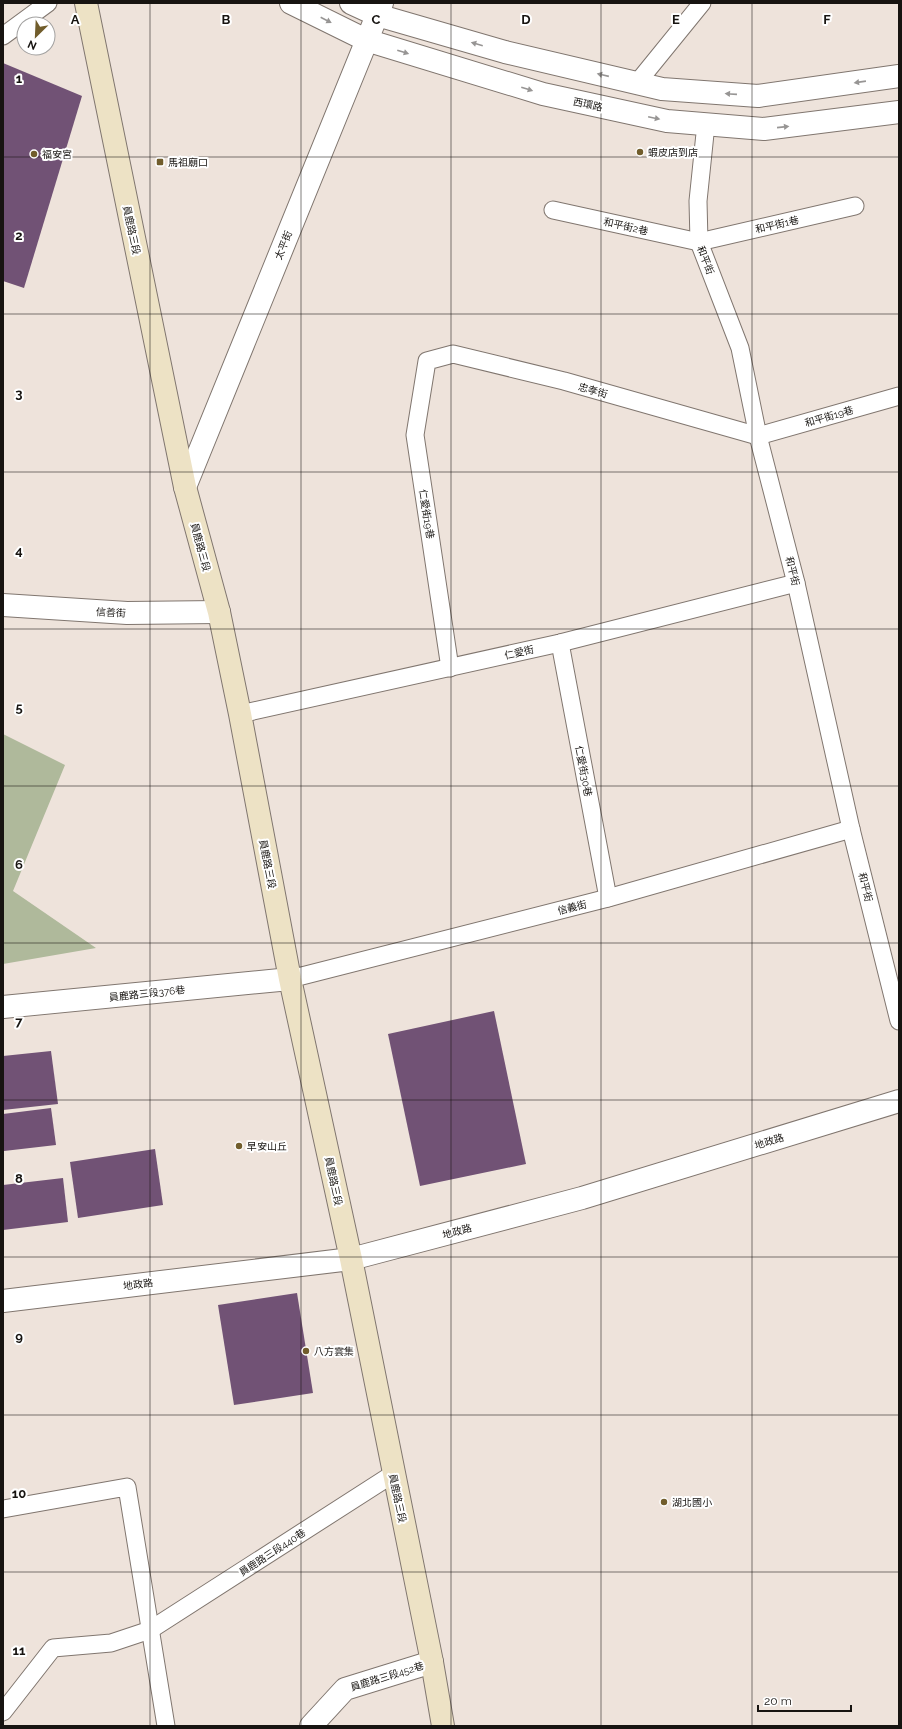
<svg xmlns="http://www.w3.org/2000/svg" width="902" height="1729" font-family="Raleway,'Noto Sans TC',sans-serif">
  <style>
    .green { fill: #afb99b }
    .building { fill: #715275 }
    .lines { fill: none; stroke-linecap: round; stroke-linejoin: round }
    .service-casing { stroke: #80766f; stroke-width: 19 }
    .minor-casing { stroke: #80766f; stroke-width: 24 }
    .tertiary-casing { stroke: #80766f; stroke-width: 24 }
    .secondary-casing { stroke: #80766f; stroke-width: 24 }
    .service { stroke: #fff; stroke-width: 17 }
    .minor { stroke: #fff; stroke-width: 22 }
    .tertiary { stroke: #fff; stroke-width: 22 }
    .secondary { stroke: #ede2c5; stroke-width: 22 }
    .oneway { fill: #979594 }
    .grid { fill: none; stroke: #171411; stroke-width: 1; stroke-opacity: 0.55 }
    .poi-dot { fill: #715d2c; stroke: #fff; stroke-width: 1.5 }
    .labels { text-anchor: middle; stroke-width: 4; stroke-linejoin: round; paint-order: stroke }
    .street-label { font-size: 10px; fill: #171411; stroke: #fff }
    .poi-label { font-size: 10px; fill: #171411; stroke: #fff; text-anchor: start }
    .grid-label { font-size: 13px; text-anchor: middle; font-weight: bold; fill: #171411; stroke: #fff; stroke-width: 4; stroke-linejoin: round; paint-order: stroke }
  </style>
  <rect width="100%" height="100%" fill="#eee3db"/>
  <path class="green" d="M3,734L65,765L13,891L96,948L3,964Z"/>
  <g class="building">
    <path d="M3,63L82,96L24,288L3,281Z"/>
    <path d="M494,1011L526,1164L420,1186L388,1034Z"/>
    <path d="M51,1051L58,1104L3,1110V1056Z"/>
    <path d="M51,1108L56,1145L4,1151L3,1114Z"/>
    <path d="M155,1149L163,1205L78,1218L70,1162Z"/>
    <path d="M63,1178L68,1222L3,1230V1185Z"/>
    <path d="M297,1293L313,1393L234,1405L218,1305Z"/>
  </g>
  <g class="lines">
    <g class="service-casing">
      <g id="service">
        <path d="M3,36L48,3"/>
        <path d="M637,83L702,3"/>
        <path d="M706,124L698,201L699,242L740,348L758,436L796,583L851,829L899,1021"/>
        <path d="M553,210L699,242L855,206"/>
        <path d="M560,643L608,898"/>
        <path d="M450,668L415,435L427,361L453,354L564,381L758,436L899,396"/>
        <path d="M240,714L560,643L796,583"/>
        <path d="M290,979L608,898L851,829"/>
        <path d="M3,1509L127,1487L166,1726"/>
        <path d="M3,1712L53,1648L111,1643L150,1630L393,1474"/>
      </g>
    </g>
    <g class="minor-casing">
      <g id="minor">
        <path d="M185,487L382,3"/>
        <path d="M3,605L127,613L219,612"/>
        <path d="M3,1007L290,979"/>
        <path d="M3,1301L351,1259L582,1198L899,1101"/>
        <path d="M311,1726L345,1689L432,1662"/>
      </g>
    </g>
    <g class="tertiary-casing">
      <g id="tertiary">
        <path d="M291,3L366,40L543,94L667,121L764,129L899,112"/>
        <path d="M351,3L377,15L505,52L662,89L758,96L899,76"/>
      </g>
    </g>
    <g class="secondary-casing">
      <path id="secondary" d="M86,3L185,487L219,612L240,714L290,979L351,1259L432,1662L443,1726"/>
    </g>
    <use href="#service" class="service"/>
    <use href="#minor" class="minor"/>
    <use href="#tertiary" class="tertiary"/>
    <use href="#secondary" class="secondary"/>
  </g>
  <defs><path id="oneway-solid" d="M-6-.8H1V-3.2L6.5 0L1 3.2V.8H-6Z"/></defs>
  <g class="oneway">
    <use href="#oneway-solid" transform="translate(326 20) rotate(27)"/>
    <use href="#oneway-solid" transform="translate(477 44) rotate(-164)"/>
    <use href="#oneway-solid" transform="translate(403 52) rotate(17)"/>
    <use href="#oneway-solid" transform="translate(603 75) rotate(-167)"/>
    <use href="#oneway-solid" transform="translate(860 82) rotate(172)"/>
    <use href="#oneway-solid" transform="translate(527 89) rotate(17)"/>
    <use href="#oneway-solid" transform="translate(731 94) rotate(-176)"/>
    <use href="#oneway-solid" transform="translate(654 118) rotate(12)"/>
    <use href="#oneway-solid" transform="translate(783 127) rotate(-6)"/>
  </g>
  <path class="grid" d="M150,3V1726M301,3V1726M451,3V1726M601,3V1726M752,3V1726M3,157H899M3,314H899M3,472H899M3,629H899M3,786H899M3,943H899M3,1100H899M3,1257H899M3,1415H899M3,1572H899"/>
  <g class="poi-dot">
    <circle cx="640" cy="152" r="4"/>
    <circle cx="34" cy="154" r="4"/>
    <rect x="156" y="158" width="8" height="8" rx="2"/>
    <circle cx="239" cy="1146" r="4"/>
    <circle cx="306" cy="1351" r="4"/>
    <circle cx="664" cy="1502" r="4"/>
  </g>
  <g class="labels">
    <g class="street-label">
      <text transform="translate(588 104) rotate(12)" y="4">西環路</text>
      <text transform="translate(777 224) rotate(-13)" y="4">和平街1巷</text>
      <text transform="translate(626 226) rotate(13)" y="4">和平街2巷</text>
      <text transform="translate(132 230) rotate(78)" y="4">員鹿路三段</text>
      <text transform="translate(283 245) rotate(-68)" y="4">太平街</text>
      <text transform="translate(706 260) rotate(69)" y="4">和平街</text>
      <text transform="translate(593 390) rotate(16)" y="4">忠孝街</text>
      <text transform="translate(829 416) rotate(-16)" y="4">和平街19巷</text>
      <text transform="translate(427 514) rotate(81)" y="4">仁愛街19巷</text>
      <text transform="translate(201 547) rotate(75)" y="4">員鹿路三段</text>
      <text transform="translate(793 571) rotate(76)" y="4">和平街</text>
      <text transform="translate(111 612) rotate(3)" y="4">信善街</text>
      <text transform="translate(519 652) rotate(-13)" y="4">仁愛街</text>
      <text transform="translate(584 771) rotate(79)" y="4">仁愛街30巷</text>
      <text transform="translate(268 864) rotate(79)" y="4">員鹿路三段</text>
      <text transform="translate(866 887) rotate(76)" y="4">和平街</text>
      <text transform="translate(572 907) rotate(-14)" y="4">信義街</text>
      <text transform="translate(147 993) rotate(-6)" y="4">員鹿路三段376巷</text>
      <text transform="translate(769 1141) rotate(-17)" y="4">地政路</text>
      <text transform="translate(334 1181) rotate(78)" y="4">員鹿路三段</text>
      <text transform="translate(457 1231) rotate(-15)" y="4">地政路</text>
      <text transform="translate(138 1284) rotate(-7)" y="4">地政路</text>
      <text transform="translate(398 1498) rotate(78)" y="4">員鹿路三段</text>
      <text transform="translate(272 1552) rotate(-33)" y="4">員鹿路三段440巷</text>
      <text transform="translate(387 1676) rotate(-17)" y="4">員鹿路三段452巷</text>
    </g>
    <g class="poi-label">
      <text x="648" y="156">蝦皮店到店</text>
      <text x="42" y="158">福安宮</text>
      <text x="168" y="166">馬祖廟口</text>
      <text x="247" y="1150">早安山丘</text>
      <text x="314" y="1355">八方雲集</text>
      <text x="672" y="1506">湖北國小</text>
    </g>
  </g>
  <g class="grid-label">
    <text x="75" y="24">A</text>
    <text x="226" y="24">B</text>
    <text x="376" y="24">C</text>
    <text x="526" y="24">D</text>
    <text x="676" y="24">E</text>
    <text x="827" y="24">F</text>
    <text x="19" y="83">1</text>
    <text x="19" y="240">2</text>
    <text x="19" y="398">3</text>
    <text x="19" y="555">4</text>
    <text x="19" y="712">5</text>
    <text x="19" y="869">6</text>
    <text x="19" y="1026">7</text>
    <text x="19" y="1183">8</text>
    <text x="19" y="1341">9</text>
    <text x="19" y="1498">10</text>
    <text x="19" y="1655">11</text>
  </g>
  <rect width="902" height="1729" fill="none" stroke="#171411" stroke-width="8"/>
  <g transform="translate(36 36) rotate(204)"><circle r="19" fill="#ffffff" stroke="#a2a1a0"/>
  <path d="M0-3L7 15L0 10L-7 15Z" fill="#715d2c"/>
  <text y="-6" font-size="11" font-weight="bold" text-anchor="middle" fill="#171411">N</text>
  </g>
  <path d="M758 1705v6h93v-6" fill="none" stroke="#171411" stroke-width="2"/>
  <text x="764" y="1705" font-size="12" fill="#171411" stroke="#ffffff" stroke-width="3" paint-order="stroke">20 m</text>
</svg>
